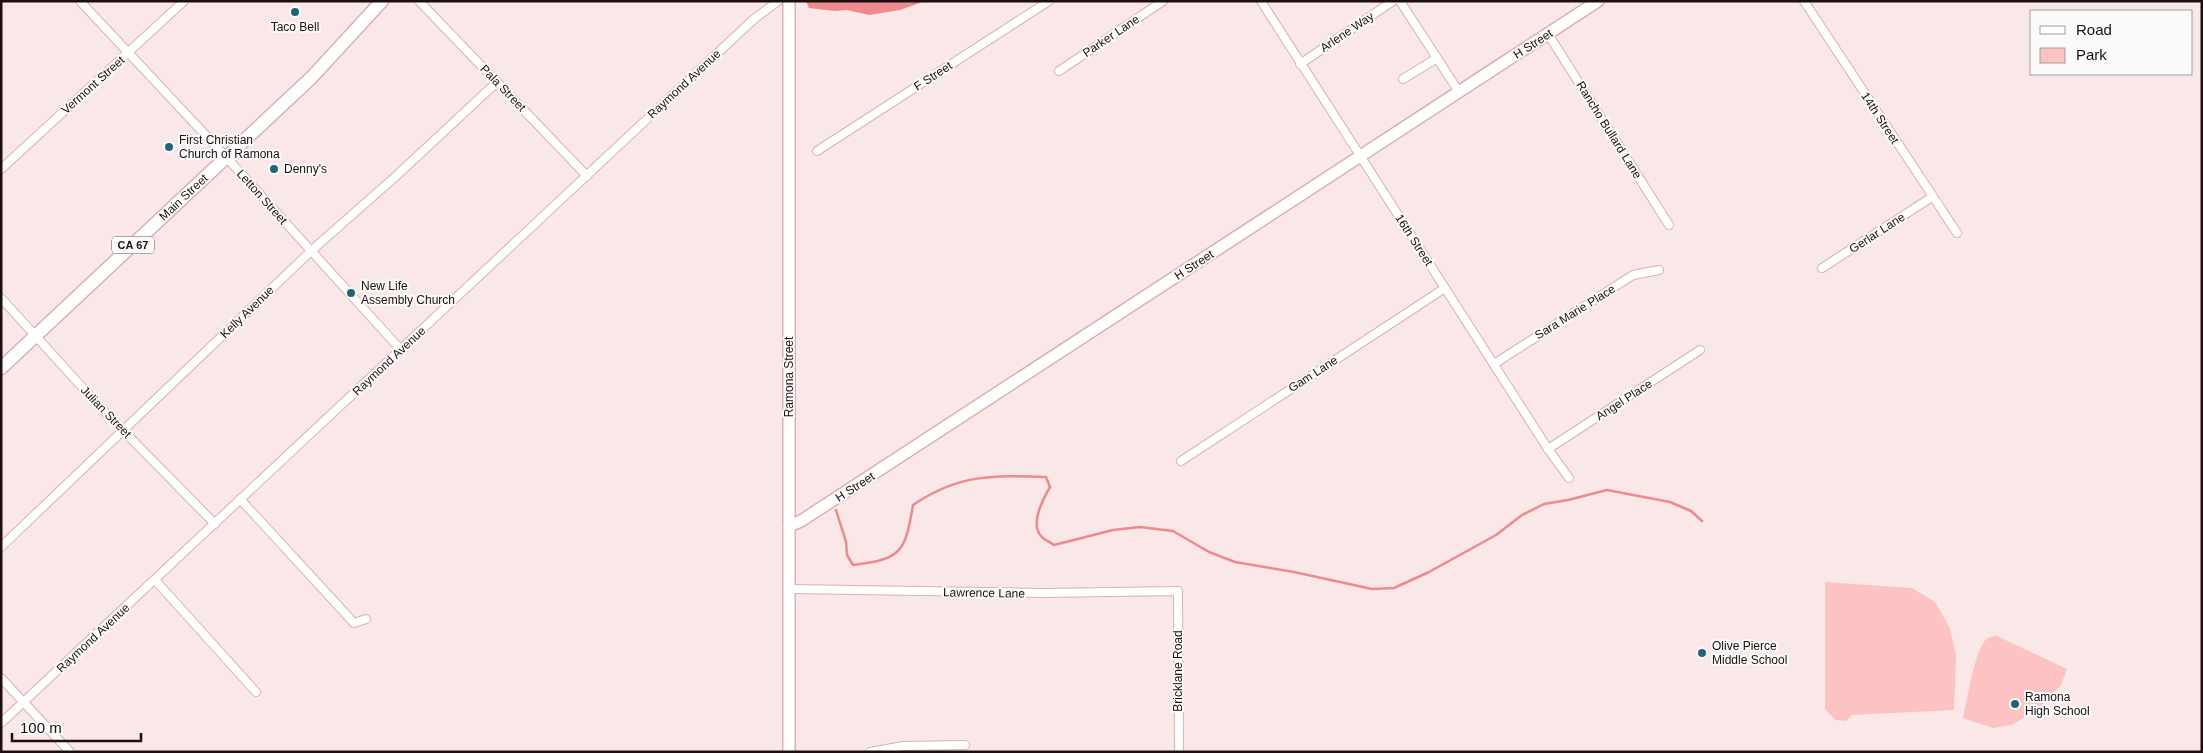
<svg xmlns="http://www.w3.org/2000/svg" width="2203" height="753" font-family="Arial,sans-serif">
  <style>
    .green { fill: #fdc3c3 }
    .water { fill: #ee898c }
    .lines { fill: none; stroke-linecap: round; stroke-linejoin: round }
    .stream { stroke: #ee898c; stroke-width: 2.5 }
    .street-casing { stroke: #dab1b1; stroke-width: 10 }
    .secondary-casing { stroke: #dab1b1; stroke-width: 14 }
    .primary-casing { stroke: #dab1b1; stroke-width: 15 }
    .street { stroke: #fff; stroke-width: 8 }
    .secondary { stroke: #fff; stroke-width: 11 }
    .primary { stroke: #fff; stroke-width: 12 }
    .poi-dot { fill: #206576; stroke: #fafafa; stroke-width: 2 }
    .labels { text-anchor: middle; stroke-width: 4; stroke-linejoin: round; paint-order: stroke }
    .shield { fill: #fafafa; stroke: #5f5656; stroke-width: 1 }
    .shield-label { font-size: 11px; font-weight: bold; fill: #1d0f0f }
    .poi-label { font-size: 12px; fill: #1d0f0f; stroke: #fafafa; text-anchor: start }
    .street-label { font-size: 12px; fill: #1d0f0f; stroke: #fafafa }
  </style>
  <rect width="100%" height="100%" fill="#fae8e8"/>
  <g class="green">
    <path d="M1825,582L1912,588L1935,602L1950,628L1956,656L1954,710L1852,715L1846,721L1835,720L1825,709Z"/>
    <path d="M1997,636L2067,669L2061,685L2046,701L2033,712L2012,725L1993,728L1963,718C1967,700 1974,655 1984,642C1987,637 1992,636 1997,636Z"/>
  </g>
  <path class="water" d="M806,1H925L900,10L869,15L847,10L835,11L809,8Z"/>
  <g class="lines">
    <path class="stream" d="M836,510L846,542L847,555L853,565C902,559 905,552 913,505C958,474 994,475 1046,477L1050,487C1043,499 1030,524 1041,536C1044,540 1050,542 1054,545L1113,530L1140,527L1173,531L1209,552L1235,562L1294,572L1372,589L1394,588L1429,572L1496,535L1522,515L1544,504L1568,500L1607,490L1670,502L1691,511L1702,521"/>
    <g class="street-casing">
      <g id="street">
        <path d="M80,1L227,158L401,350"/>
        <path d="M419,1L587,176"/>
        <path d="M1261,1L1548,449L1569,478"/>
        <path d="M1400,1L1459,92"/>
        <path d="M1804,1L1957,233"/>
        <path d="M1548,34L1669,225"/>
        <path d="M1300,64L1393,1"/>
        <path d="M1059,71L1163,1"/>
        <path d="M1403,79L1437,58"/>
        <path d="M817,151L1049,1"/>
        <path d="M1,169L184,1"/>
        <path d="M1822,268L1932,197"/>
        <path d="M1,298L101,408L215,524"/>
        <path d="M1494,364L1633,275L1659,270"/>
        <path d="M1548,449L1700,350"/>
        <path d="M1181,461L1445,288"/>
        <path d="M240,499L354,623L366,619"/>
        <path d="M1,547L311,251L395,177L497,82"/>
        <path d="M155,580L256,692"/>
        <path d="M789,589L1044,593L1178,591L1179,752"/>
        <path d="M1,678L70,752"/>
        <path d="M1,723L754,19L778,1"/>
        <path d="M870,752L903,746L965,745"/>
      </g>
    </g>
    <g class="secondary-casing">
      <g id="secondary">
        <path d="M789,1V752"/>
        <path d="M789,526L801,521L1598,1"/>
      </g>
    </g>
    <g class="primary-casing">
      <g id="primary">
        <path id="s1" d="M1,368L311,78L382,1"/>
      </g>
    </g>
    <use href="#street" class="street"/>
    <use href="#secondary" class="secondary"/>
    <use href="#primary" class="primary"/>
  </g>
  <g class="poi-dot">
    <circle cx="295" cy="12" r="5"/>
    <circle cx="169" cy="147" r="5"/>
    <circle cx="274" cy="169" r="5"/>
    <circle cx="351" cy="293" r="5"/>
    <circle cx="1702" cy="653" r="5"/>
    <circle cx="2015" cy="704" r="5"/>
  </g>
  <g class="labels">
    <rect class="shield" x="112" y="236.5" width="42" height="17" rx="4"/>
    <g class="shield-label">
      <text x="133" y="249">CA 67</text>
    </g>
    <g class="poi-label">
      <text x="295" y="31" text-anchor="middle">Taco Bell</text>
      <text x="179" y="144">First Christian<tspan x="179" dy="14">Church of Ramona</tspan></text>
      <text x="284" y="173">Denny's</text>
      <text x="361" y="290">New Life<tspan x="361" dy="14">Assembly Church</tspan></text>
      <text x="1712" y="650">Olive Pierce<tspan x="1712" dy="14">Middle School</tspan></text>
      <text x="2025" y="701">Ramona<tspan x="2025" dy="14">High School</tspan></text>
    </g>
    <g class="street-label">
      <text transform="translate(1347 32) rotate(-34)" y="4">Arlene Way</text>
      <text transform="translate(1111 36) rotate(-34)" y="4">Parker Lane</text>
      <text transform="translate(1533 44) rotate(-33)" y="4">H Street</text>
      <text transform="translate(933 76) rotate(-33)" y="4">F Street</text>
      <text transform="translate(684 84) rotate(-43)" y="4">Raymond Avenue</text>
      <text transform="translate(93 85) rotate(-42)" y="4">Vermont Street</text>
      <text transform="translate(503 88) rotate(46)" y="4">Pala Street</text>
      <text transform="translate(1880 118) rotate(57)" y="4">14th Street</text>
      <text transform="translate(1609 130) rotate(58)" y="4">Rancho Bullard Lane</text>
      <text transform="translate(262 197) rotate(48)" y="4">Letton Street</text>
      <text dy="4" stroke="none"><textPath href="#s1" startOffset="250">Main Street</textPath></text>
      <text transform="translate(1877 233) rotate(-33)" y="4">Gerlar Lane</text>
      <text transform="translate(1414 240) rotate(57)" y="4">16th Street</text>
      <text transform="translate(1194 265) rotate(-33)" y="4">H Street</text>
      <text transform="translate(247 312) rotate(-44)" y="4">Kelly Avenue</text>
      <text transform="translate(1575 312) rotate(-32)" y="4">Sara Marie Place</text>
      <text transform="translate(389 361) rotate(-43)" y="4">Raymond Avenue</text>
      <text transform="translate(1313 374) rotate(-33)" y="4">Gam Lane</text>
      <text transform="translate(789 377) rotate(-90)" y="4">Ramona Street</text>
      <text transform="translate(1624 400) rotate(-33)" y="4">Angel Place</text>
      <text transform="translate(106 412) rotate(46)" y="4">Julian Street</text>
      <text transform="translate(855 487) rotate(-33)" y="4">H Street</text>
      <text transform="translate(984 593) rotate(1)" y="4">Lawrence Lane</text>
      <text transform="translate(93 638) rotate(-43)" y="4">Raymond Avenue</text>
      <text transform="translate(1178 671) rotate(-90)" y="4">Bricklane Road</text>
    </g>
  </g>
  <rect width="2203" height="753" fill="none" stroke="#1d0f0f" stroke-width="5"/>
  <rect x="2030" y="10" width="162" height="65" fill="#fafafa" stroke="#a29c9c"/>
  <rect x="2040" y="26" width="25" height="8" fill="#ffffff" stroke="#a29c9c"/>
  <text x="2076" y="35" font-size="15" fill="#1d0f0f">Road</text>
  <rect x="2040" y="48" width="25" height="15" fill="#fdc3c3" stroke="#a29c9c"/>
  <text x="2076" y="60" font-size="15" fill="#1d0f0f">Park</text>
  <path d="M12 733v8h129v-8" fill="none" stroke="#1d0f0f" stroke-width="2.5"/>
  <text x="20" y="733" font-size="15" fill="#1d0f0f" stroke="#fafafa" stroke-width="4" paint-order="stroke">100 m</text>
</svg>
